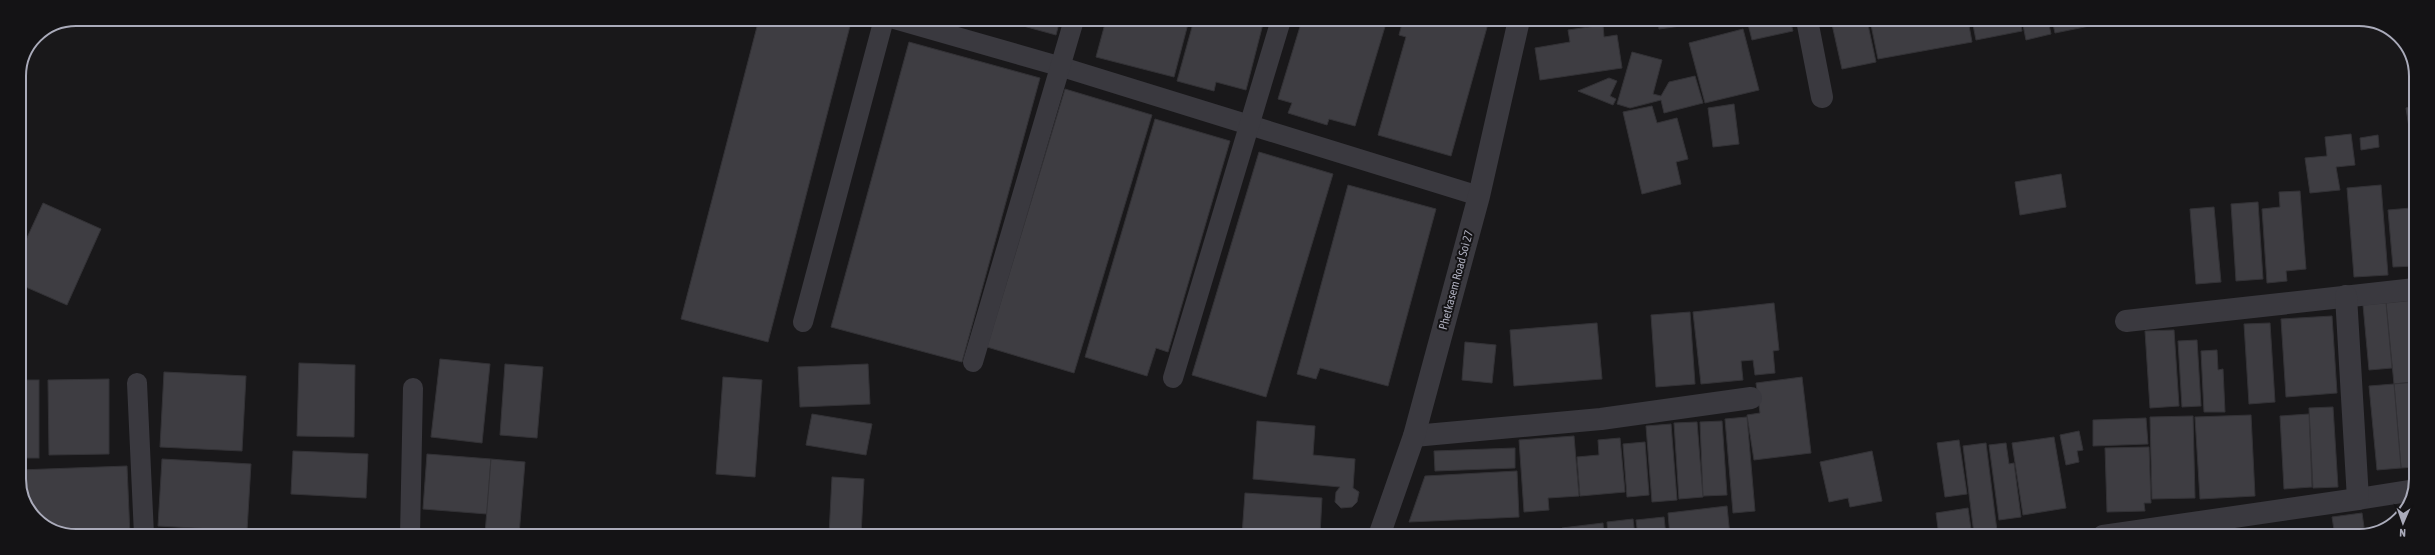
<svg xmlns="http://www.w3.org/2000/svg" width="2435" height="555" font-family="'Asap Condensed',sans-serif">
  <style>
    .building { fill: #3e3d42; stroke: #333236 }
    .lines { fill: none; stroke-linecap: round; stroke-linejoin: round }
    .service { stroke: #3a393f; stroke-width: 20 }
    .minor { stroke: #3a393f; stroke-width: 22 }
    .tertiary { stroke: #3a393f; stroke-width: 22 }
    .labels { text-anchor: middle; stroke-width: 4; stroke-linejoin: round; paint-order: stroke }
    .street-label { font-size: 12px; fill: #aaabba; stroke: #141315 }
    .rim { fill: none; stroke: #aaabba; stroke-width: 2 }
  </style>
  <rect width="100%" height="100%" fill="#19181a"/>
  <g class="building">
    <path d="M759,19H825L850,26L768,342L681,319Z"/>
    <path d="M998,19H1060L1056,35Z"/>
    <path d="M1106,20H1189L1174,77L1096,57Z"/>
    <path d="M1194,20H1264L1246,90L1216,82L1214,91L1177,81Z"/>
    <path d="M1302,20H1387L1355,126L1329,119L1327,125L1288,113L1292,103L1278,99Z"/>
    <path d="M1403,20H1489L1451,156L1378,135L1406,37L1399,35Z"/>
    <path d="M1658,20H1694L1695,24L1659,29Z"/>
    <path d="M1747,20H1790L1793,31L1752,40Z"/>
    <path d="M1831,20H1867L1876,62L1842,69Z"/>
    <path d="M1870,20H1968L1972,42L1878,59Z"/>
    <path d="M1972,20H2020L2022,31L1976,40Z"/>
    <path d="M2022,20H2048L2051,34L2026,40Z"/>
    <path d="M2052,20H2119L2055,33Z"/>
    <path d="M1603,25L1604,37L1617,35L1622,68L1540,80L1535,48L1570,42L1568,30Z"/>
    <path d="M1743,29L1759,90L1705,103L1689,43Z"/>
    <path d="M909,42L1040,78L962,362L831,327Z"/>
    <path d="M1632,52L1662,60L1653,94L1661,96L1669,82L1695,76L1703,103L1664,113L1661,100L1630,108L1617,104Z"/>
    <path d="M1609,78L1617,81L1610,96L1616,99L1613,105L1578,91Z"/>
    <path d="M2416,83V133L2410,134L2406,108L2414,106L2411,84Z"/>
    <path d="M1065,89L1152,115L1074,373L987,347Z"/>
    <path d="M1734,104L1739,144L1713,147L1708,108Z"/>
    <path d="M1652,106L1657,123L1677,118L1688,159L1676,162L1681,184L1642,194L1623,112Z"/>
    <path d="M1155,119L1230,141L1168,352L1156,348L1147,376L1085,357Z"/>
    <path d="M2351,134L2355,165L2336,167L2340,190L2310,193L2305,158L2327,156L2325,137Z"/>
    <path d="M2378,135L2379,147L2361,150L2360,138Z"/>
    <path d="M1259,152L1333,174L1266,397L1192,375Z"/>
    <path d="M2061,174L2066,207L2020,215L2015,182Z"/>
    <path d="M1348,185L1436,209L1388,386L1320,368L1316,379L1297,374Z"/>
    <path d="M2381,185L2388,275L2354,277L2347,188Z"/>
    <path d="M2300,191L2306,269L2286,271L2287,281L2267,283L2262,209L2280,207L2279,192Z"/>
    <path d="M2258,202L2263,279L2236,281L2231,204Z"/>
    <path d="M43,203L101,229L67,305L19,284V255Z"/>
    <path d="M2214,207L2221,282L2196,284L2190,209Z"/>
    <path d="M2411,208L2415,266L2393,267L2388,210Z"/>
    <path d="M2415,300V382L2394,384L2386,303Z"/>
    <path d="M1774,303L1779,350L1773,351L1775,373L1755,375L1753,360L1741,361L1743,380L1701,384L1693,312Z"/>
    <path d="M2386,303L2392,368L2369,370L2363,305Z"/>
    <path d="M1690,312L1695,384L1656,387L1651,315Z"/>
    <path d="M2332,316L2337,393L2286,397L2281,319Z"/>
    <path d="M1597,323L1602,379L1514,386L1510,330Z"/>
    <path d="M2270,323L2275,402L2249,404L2244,324Z"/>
    <path d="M2174,330L2179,406L2150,408L2145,331Z"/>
    <path d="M2197,340L2201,406L2182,407L2178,341Z"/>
    <path d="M1465,342L1496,345L1492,383L1462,380Z"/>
    <path d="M2217,350L2218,370L2223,369L2225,412H2204L2201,351Z"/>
    <path d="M440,359L490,364L482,443L431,437Z"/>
    <path d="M299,363L355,365L354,437L297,436Z"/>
    <path d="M505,364L543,367L537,438L500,435Z"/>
    <path d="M868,364L870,404L800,407L798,367Z"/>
    <path d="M164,372L246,376L242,451L160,447Z"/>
    <path d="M723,377L762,380L755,477L716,474Z"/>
    <path d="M1802,377L1811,453L1754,460L1747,415L1760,413L1756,383Z"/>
    <path d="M109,379V454L49,455L48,380Z"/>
    <rect x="19" y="380" width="20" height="78"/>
    <path d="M2415,382V467L2401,468L2394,384Z"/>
    <path d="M2394,384L2401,468L2377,470L2369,386Z"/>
    <path d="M2333,407L2338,487L2313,488L2309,408Z"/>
    <path d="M812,414L872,424L866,455L806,445Z"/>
    <path d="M2309,414L2312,487L2284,489L2280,416Z"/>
    <path d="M2251,415L2255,496L2200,499L2195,417Z"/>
    <path d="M2193,416L2195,498L2152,499L2150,417Z"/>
    <path d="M1747,417L1755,511L1733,513L1725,419Z"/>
    <path d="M2146,418L2148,444L2093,446V420Z"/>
    <path d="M1257,421L1315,426L1313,455L1355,459L1353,488L1359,492L1357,502L1352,507L1341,508L1335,502L1336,492L1340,487L1253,479Z"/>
    <path d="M1722,421L1727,495L1703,496L1700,422Z"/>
    <path d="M1697,422L1703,497L1679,499L1674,423Z"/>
    <path d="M1671,424L1677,500L1652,502L1646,426Z"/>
    <path d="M2079,431L2083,450L2077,451L2079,462L2066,465L2060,435Z"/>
    <path d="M1574,436L1579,496L1548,498L1549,510L1524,512L1519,440Z"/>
    <path d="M2054,437L2066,508L2023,515L2012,443Z"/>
    <path d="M1620,438L1625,492L1580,496L1577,457L1599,455L1598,440Z"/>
    <path d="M1959,440L1967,494L1945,497L1937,443Z"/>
    <path d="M1645,442L1649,495L1627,497L1623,444Z"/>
    <path d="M1986,443L1997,531L1974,534L1963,446Z"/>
    <path d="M2006,443L2009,464L2014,463L2021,517L1999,520L1989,445Z"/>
    <path d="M2149,447L2151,503H2144L2145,511L2107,512L2105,448Z"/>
    <path d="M1515,448V468L1435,471L1434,451Z"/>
    <path d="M293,451L368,454L366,498L291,494Z"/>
    <path d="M1872,451L1882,501L1850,507L1848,498L1829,502L1820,462Z"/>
    <path d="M427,454L491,459L487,514L423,509Z"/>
    <path d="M162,459L251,464L247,531L158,526Z"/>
    <path d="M491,459L525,462L519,535L485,534Z"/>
    <path d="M127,466L130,535H65L33,517L19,486V470Z"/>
    <path d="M1517,471L1519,517L1409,522L1425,476Z"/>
    <path d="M832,477L864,479L861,535H829Z"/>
    <path d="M1245,493L1322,498L1320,535H1242Z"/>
    <path d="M1727,506L1730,536H1670L1668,513Z"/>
    <path d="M1968,508L1972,536H1939L1936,513Z"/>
    <path d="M2362,513L2365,534L2359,536H2335L2332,517Z"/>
    <path d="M1664,517L1666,536H1638L1636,520Z"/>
    <path d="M1633,519L1635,536H1608L1607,522Z"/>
    <path d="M1603,523L1604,536H1563L1562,528Z"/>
    <path d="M1559,529V536L1499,535Z"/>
  </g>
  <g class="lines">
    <g class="service">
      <path d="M894,19L1062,67L1479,196"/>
      <path d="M803,322L884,19"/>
      <path d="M973,362L1074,20"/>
      <path d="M1173,378L1281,20"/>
      <path d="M137,383L144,535"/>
      <path d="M410,535L413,388"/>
    </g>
    <g class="minor">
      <path d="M1807,20L1822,97"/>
      <path d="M2126,321L2415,289"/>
      <path d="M1414,436L1601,419L1751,398"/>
      <path d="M2358,499L2415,490"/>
      <path d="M2103,536L2358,499L2346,296"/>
    </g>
    <path class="tertiary" d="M1379,536L1414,436L1479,196L1519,20"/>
  </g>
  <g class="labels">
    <g class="street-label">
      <text transform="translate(1456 280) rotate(-75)" y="4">Phetkasem Road Soi 27</text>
    </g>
  </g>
  <path d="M0 0H2435V555H0ZM76 26H2359A50 50 0 0 1 2409 76V479A50 50 0 0 1 2359 529H76A50 50 0 0 1 26 479V76A50 50 0 0 1 76 26Z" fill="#141315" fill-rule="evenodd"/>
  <path class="rim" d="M76 26H2359A50 50 0 0 1 2409 76V479A50 50 0 0 1 2359 529H76A50 50 0 0 1 26 479V76A50 50 0 0 1 76 26Z"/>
  <g transform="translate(2403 523) rotate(182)" stroke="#141315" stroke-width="3" paint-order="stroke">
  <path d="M0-3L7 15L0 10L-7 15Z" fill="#aaabba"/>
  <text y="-6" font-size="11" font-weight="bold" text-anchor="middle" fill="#aaabba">N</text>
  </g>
</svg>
